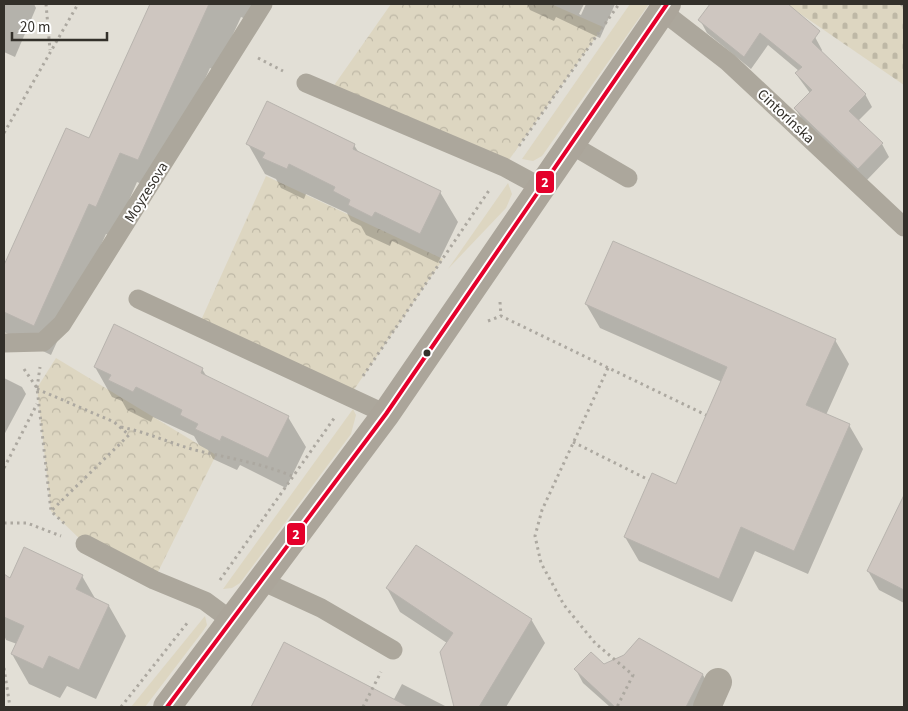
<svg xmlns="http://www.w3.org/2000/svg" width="908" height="711" font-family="'Source Sans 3',sans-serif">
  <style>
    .green { fill: #ddd6c1 }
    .cemetery { fill: url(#cemetery-stones) }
    .park { fill: url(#park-crowns) }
    .shadow { fill: #0003 }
    .building { fill: #cec6c0; stroke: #b8b4ae }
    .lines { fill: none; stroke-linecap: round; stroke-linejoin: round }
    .path { stroke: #aca8a0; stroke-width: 3; stroke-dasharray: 2.5 4; stroke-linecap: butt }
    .lane { stroke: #aca79c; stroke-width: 19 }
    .street { stroke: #aca79c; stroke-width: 28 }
    .secondary { stroke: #aba59a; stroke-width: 28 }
    .bus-1-casing { stroke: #fff; stroke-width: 8 }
    .bus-1 { stroke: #e4002b; stroke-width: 4 }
    .bus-dot { fill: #33302a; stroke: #fff; stroke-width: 2 }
    .labels { text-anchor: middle; stroke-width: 4; stroke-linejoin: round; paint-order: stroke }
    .street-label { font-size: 15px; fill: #33302a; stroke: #fff }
    .line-badge { stroke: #fff; stroke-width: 2 }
    .badge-label { font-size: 14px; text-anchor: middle; font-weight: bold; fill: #fff }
  </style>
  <defs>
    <pattern id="cemetery-stones" width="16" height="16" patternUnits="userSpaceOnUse" patternTransform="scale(1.25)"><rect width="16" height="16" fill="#ddd6c1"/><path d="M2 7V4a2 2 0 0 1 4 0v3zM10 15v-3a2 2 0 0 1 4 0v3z" fill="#beb8a6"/></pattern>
    <pattern id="park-crowns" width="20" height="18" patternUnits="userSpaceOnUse" patternTransform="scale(1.25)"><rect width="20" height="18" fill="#ddd6c1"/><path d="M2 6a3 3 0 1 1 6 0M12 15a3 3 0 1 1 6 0" fill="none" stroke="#beb8a6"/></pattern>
  </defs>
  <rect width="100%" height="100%" fill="#e2dfd6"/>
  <g class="green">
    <path d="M630,4H649L542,156L533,161L522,159Z"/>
    <path d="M508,183L512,194L506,208L448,269Z"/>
    <path d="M353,409L356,415L351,434L240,583L232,588L223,589Z"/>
    <path d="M205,616L207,625L203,631L145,707H131Z"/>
  </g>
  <path class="cemetery" d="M786,4H904V85Z"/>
  <g class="park">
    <path d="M391,4H551L603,27L504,167L328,94Z"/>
    <path d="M266,176L443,259L349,397L198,327Z"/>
    <path d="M56,358L216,455L154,580L85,544L51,511L37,388Z"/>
  </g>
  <g class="shadow">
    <path d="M4,4H34L36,8L15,57L4,52Z"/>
    <path d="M152,4H267L258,24L241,17L216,71L210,68L155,190L137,182L113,237L106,234L51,355L4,332V268L67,130L90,140Z"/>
    <path d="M527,4H584L579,14L581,15L586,4H615L600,38L556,17L554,21L530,10Z"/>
    <path d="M711,4H774L815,37L822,50L821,52L865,94L872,107L858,121L882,144L889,157L866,181L803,121L795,108L810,93L796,74L799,71L768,45L751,69L707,33L700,20Z"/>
    <path d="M248,144L354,145L359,153L440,192L458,222L438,263L392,241L390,246L366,235L361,226L351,221L347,213L306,194L304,199L281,188L276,179L265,174Z"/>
    <path d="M586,304L835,340L849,364L826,415L849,425L863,449L808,574L755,551L732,602L639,561L625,537L676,486L722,382L600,328Z"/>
    <path d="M95,367L202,369L207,377L288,417L306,447L286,488L240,465L237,470L213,459L208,450L199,445L194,436L153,417L151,422L127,410L122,401L112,397Z"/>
    <path d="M4,378L22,387L26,394L4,435Z"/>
    <path d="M893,522L904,527V603L879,590L868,571Z"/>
    <path d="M5,576L11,579L82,576L96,600L109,606L126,636L96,699L67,686L60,698L29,684L12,654L17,644L6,640L4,635Z"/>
    <path d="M387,588L531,619L545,643L506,707H455L441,652L447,643L400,612Z"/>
    <path d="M285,644L393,701L402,684L447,707H253Z"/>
    <path d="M604,666L703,675L710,688L700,707H610L583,683L576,670Z"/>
  </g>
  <g class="building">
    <path d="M150,4H209L138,160L120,153L96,207L89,204L34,326L4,312V265L66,128L89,138Z"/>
    <path d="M710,4H788L820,31L812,42L866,94L849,111L883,143L858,169L794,108L812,90L795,73L802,67L760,33L744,57L698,20Z"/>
    <path d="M267,101L355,144L353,149L441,191L420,234L375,212L372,217L348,205L350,200L333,191L335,187L289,164L287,169L262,158L265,153L246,144Z"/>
    <path d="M613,241L836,339L806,405L850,424L794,551L741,527L719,579L624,537L652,473L676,484L727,367L585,304Z"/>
    <path d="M114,324L203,368L201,373L289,416L268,458L222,436L220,441L195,429L198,424L180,415L182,410L136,387L133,392L108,380L111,375L94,367Z"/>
    <path d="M904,495V590L867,571Z"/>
    <path d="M416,545L532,619L479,707H454L440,652L453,633L386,588Z"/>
    <path d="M24,547L83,575L76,589L109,605L79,670L49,656L43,669L11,654L24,626L4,617V574L10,578Z"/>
    <path d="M639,638L703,674L686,707H615L574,669L591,652L604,664L624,655Z"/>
    <path d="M284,642L409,707H251Z"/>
  </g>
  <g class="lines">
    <g class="path">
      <path d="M46,4L50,50"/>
      <path d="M901,4L904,6"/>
      <path d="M258,58L283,71"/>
      <path d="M4,133L78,4"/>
      <path d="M519,146L619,4"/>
      <path d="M500,302L501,316"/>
      <path d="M488,321L501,316L706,415"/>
      <path d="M608,368L542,510L535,536L541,563L564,605L595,643L633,675L617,707"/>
      <path d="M24,369L37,388L51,511L67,526"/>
      <path d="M363,376L490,189"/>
      <path d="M37,388L40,367"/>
      <path d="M37,389L114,422L129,435L51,511"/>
      <path d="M121,427C146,432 170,443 195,450C228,458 261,463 292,476"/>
      <path d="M573,442L649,480"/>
      <path d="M4,468L37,404"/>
      <path d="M4,523H27L61,536"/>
      <path d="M220,580L335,417"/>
      <path d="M4,668L10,707"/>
      <path d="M121,707L188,622"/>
      <path d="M363,707L381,672"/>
    </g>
    <g class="lane">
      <path d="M662,11L728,62L904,227"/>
      <path d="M306,83L504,167L541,187"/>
      <path d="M570,144L628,178"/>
      <path d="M138,299L386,414"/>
      <path d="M4,343L43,342L62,324L263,4"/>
      <path d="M85,544L154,580L205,601L232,621"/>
      <path d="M262,581L321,608L393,650"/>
    </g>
    <path class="street" d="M707,707L718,682"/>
    <path class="secondary" d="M167,707L386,414L667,4"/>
    <g class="bus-1-casing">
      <path id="bus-1" d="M167,707L386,414L667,4"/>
    </g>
    <use href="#bus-1" class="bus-1"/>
  </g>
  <circle class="bus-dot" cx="427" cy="353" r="4.5"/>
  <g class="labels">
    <g class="street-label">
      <text transform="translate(786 116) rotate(43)" y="5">Cintorínska</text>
      <text transform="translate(146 192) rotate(-58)" y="5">Moyzesova</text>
    </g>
  </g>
  <g class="line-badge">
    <rect x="535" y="170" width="20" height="24" rx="5" fill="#e4002b"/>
    <rect x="286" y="522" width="20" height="24" rx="5" fill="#e4002b"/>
  </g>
  <g class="badge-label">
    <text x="545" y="187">2</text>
    <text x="296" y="539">2</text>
  </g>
  <rect width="908" height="711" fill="none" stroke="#33302a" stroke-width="10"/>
  <path d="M12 32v8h95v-8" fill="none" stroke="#33302a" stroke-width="2.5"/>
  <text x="20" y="32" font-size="15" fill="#33302a" stroke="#ffffff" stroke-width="4" paint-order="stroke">20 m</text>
</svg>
